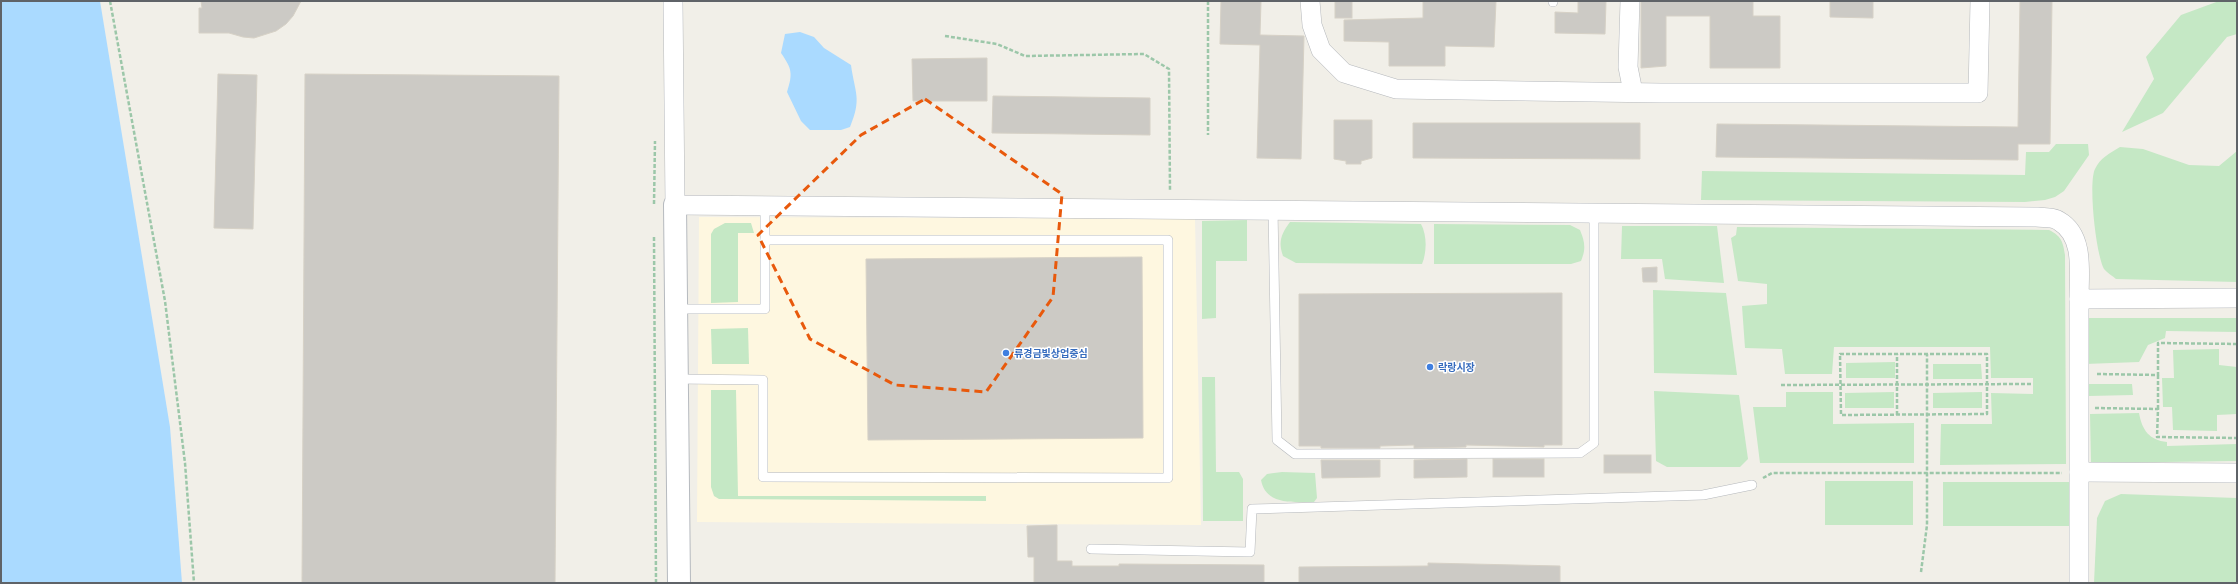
<svg xmlns="http://www.w3.org/2000/svg" width="2238" height="584" font-family="Inter,'Noto Sans KR',sans-serif">
  <style>
    .commercial { fill: #fef7e0 }
    .green { fill: #c5e8c5 }
    .water { fill: #aadaff }
    .building { fill: #cccac5; stroke: #d6d1c6 }
    .lines { fill: none; stroke-linecap: round; stroke-linejoin: round }
    .lane-casing { stroke: #b5b8bc; stroke-width: 10 }
    .street-casing { stroke: #b5b8bc; stroke-width: 20 }
    .secondary-casing { stroke: #b6babf; stroke-width: 24 }
    .path { stroke: #9cc7a9; stroke-width: 2.5; stroke-dasharray: 4 2; stroke-linecap: butt }
    .lane { stroke: #fff; stroke-width: 9 }
    .street { stroke: #fff; stroke-width: 19 }
    .secondary { stroke: #fff; stroke-width: 22 }
    .marked { fill: none; stroke: #e8590c; stroke-width: 3; stroke-dasharray: 8 5; stroke-linejoin: round }
    .shop-dot { fill: #3f7fe0; stroke: #fff; stroke-width: 1.5 }
    .labels { text-anchor: middle; stroke-width: 3; stroke-linejoin: round; paint-order: stroke }
    .shop-label { font-size: 10px; font-weight: bold; fill: #366cbe; stroke: #fff; text-anchor: start }
  </style>
  <rect width="100%" height="100%" fill="#f1efe8"/>
  <path class="commercial" d="M699,217L1195,219L1201,525L697,522Z"/>
  <g class="green">
    <path d="M2219,1H2237V34L2227,37L2163,113L2122,132L2154,79L2146,57L2181,15Z"/>
    <path d="M2056,144H2088L2089,155L2064,191L2055,197L2045,200L2025,202L1701,200L1702,171L2025,175L2026,152H2049Z"/>
    <path d="M2120,147L2143,149L2189,165L2219,166L2237,151V282L2116,279C2113,276 2107,273 2104,269C2096,255 2088,183 2095,169C2100,158 2110,153 2120,147Z"/>
    <path d="M1247,220V261H1216V318L1202,319V221Z"/>
    <path d="M1290,222L1421,224C1427,235 1427,252 1422,264L1296,263L1283,256C1278,242 1281,234 1290,222Z"/>
    <path d="M725,223H751L754,233H738V302L711,303V234L714,229Z"/>
    <path d="M1434,224L1570,225L1580,230C1585,242 1586,249 1581,261L1571,264H1434Z"/>
    <path d="M1622,226H1717L1724,283L1665,279L1662,259H1621Z"/>
    <path d="M1737,227L2049,230C2061,236 2063,241 2065,255L2066,464L1940,465L1941,424H1992L1991,393L2033,394V378H1991L1990,347H1834L1832,374H1785L1782,349L1745,348L1742,306L1767,304V284L1738,281L1731,238L1736,235Z"/>
    <path d="M1653,290L1726,293L1737,375L1654,373Z"/>
    <path d="M2085,318H2237V332L2166,331L2165,338L2148,345L2139,362L2085,364Z"/>
    <path d="M748,328L749,364H712L711,329Z"/>
    <path d="M2219,349V365L2237,367V414L2217,415V431L2173,430L2172,407H2163L2162,378H2174L2173,350Z"/>
    <path d="M1895,362V378H1846V363Z"/>
    <path d="M1933,364H1981L1982,379H1933Z"/>
    <path d="M1202,377H1215L1216,472H1239L1243,479V521H1203Z"/>
    <path d="M2089,384H2132L2133,395L2089,396Z"/>
    <path d="M711,390H736L738,496H986V501L719,499L714,496L711,487Z"/>
    <path d="M1654,391L1739,395L1748,459L1740,467H1667L1656,461Z"/>
    <path d="M1786,392H1833V424L1914,423V463H1760L1753,407H1786Z"/>
    <path d="M1894,392V408H1845V393Z"/>
    <path d="M1982,392V408H1933V393Z"/>
    <path d="M2139,413C2142,430 2149,440 2167,442V446L2237,444V461L2091,463L2090,414Z"/>
    <path d="M1282,472L1315,473L1317,498L1314,502C1294,502 1266,506 1261,480L1267,474Z"/>
    <rect x="1825" y="481" width="88" height="44"/>
    <rect x="1943" y="482" width="127" height="44"/>
    <path d="M2121,494L2237,498V583H2094L2097,518L2105,501Z"/>
  </g>
  <g class="water">
    <path d="M1,1H100L170,427L182,583H1Z"/>
    <path d="M800,32L814,37L824,48L851,65C855,94 862,98 850,127L841,130H810L801,121L787,92C793,73 792,69 781,53L785,34Z"/>
  </g>
  <g class="building">
    <path d="M201,1H301L293,16L286,24L276,31L254,38L243,37L229,33H199V8H202Z"/>
    <path d="M1221,1H1261L1260,35L1304,36L1301,159L1257,158L1260,45L1220,44Z"/>
    <rect x="1335" y="1" width="17" height="17"/>
    <path d="M1423,1H1496L1494,47L1445,46V66H1389V42L1344,41V20L1423,18Z"/>
    <path d="M1578,1H1606L1605,34L1555,33V12L1578,13Z"/>
    <path d="M1641,1H1753V16H1780V68H1710V16H1666V66L1641,68Z"/>
    <path d="M1830,1H1873V18L1830,17Z"/>
    <path d="M2020,1H2052L2050,144H2018V160L1716,157L1717,124L2018,127Z"/>
    <path d="M987,58V101H913L912,59Z"/>
    <path d="M218,74L257,75L253,229L214,228Z"/>
    <path d="M305,74L559,76L555,583H302Z"/>
    <path d="M993,96L1150,98V135L992,133Z"/>
    <path d="M1334,120H1372V158L1361,161V164H1346V161L1334,159Z"/>
    <path d="M1413,123H1640V159L1413,158Z"/>
    <path d="M1142,257L1143,438L868,440L866,259Z"/>
    <path d="M1657,267V282H1643L1642,268Z"/>
    <path d="M1562,293V445H1544V447L1466,445V447L1414,448V445L1380,446V448H1321V446H1299V294Z"/>
    <rect x="1604" y="455" width="47" height="18"/>
    <path d="M1467,459V477L1414,478V460Z"/>
    <rect x="1493" y="459" width="51" height="18"/>
    <path d="M1321,460H1380V477L1322,478Z"/>
    <path d="M1057,525V561H1072V566H1119V564L1264,565V583H1034V557H1028L1027,526Z"/>
    <path d="M1428,563L1560,566V583H1299V567L1428,566Z"/>
  </g>
  <g class="lines">
    <g class="lane-casing">
      <g id="lane">
        <path d="M1553,2V1"/>
        <path d="M765,205V240"/>
        <path d="M1273,208L1277,440L1295,454L1580,453L1594,443V213"/>
        <path d="M676,309H765V240H1168V478L763,477V380L677,379"/>
        <path d="M1091,549L1250,552L1252,509L1703,495L1752,485"/>
      </g>
    </g>
    <g class="street-casing">
      <g id="street">
        <path d="M673,1L675,205L2037,217C2044,218 2054,217 2059,221C2085,236 2079,273 2079,299L2237,298"/>
        <path d="M1310,1L1312,25L1321,50L1344,73L1396,89L1661,93H1978L1980,1"/>
        <path d="M1630,1L1628,67L1633,92"/>
        <path d="M2079,472L2237,473"/>
        <path d="M2079,583V299"/>
      </g>
    </g>
    <g class="secondary-casing">
      <path id="secondary" d="M675,205L679,583"/>
    </g>
    <g class="path">
      <path d="M110,1L165,301L185,463L194,583"/>
      <path d="M1208,1V135"/>
      <path d="M945,36L997,44L1025,56L1144,54L1169,69L1170,191"/>
      <path d="M654,204L655,141"/>
      <path d="M654,237L656,583"/>
      <path d="M1840,354H1987V414L1841,415Z"/>
      <path d="M2097,374L2158,375V343L2237,344"/>
      <path d="M1781,385L2031,384"/>
      <path d="M2095,408L2158,409L2157,437L2237,438"/>
      <path d="M2158,409V375"/>
      <path d="M1897,415V354"/>
      <path d="M1763,478L1772,473H2062"/>
      <path d="M1921,572L1927,525V354"/>
    </g>
    <use href="#lane" class="lane"/>
    <use href="#street" class="street"/>
    <use href="#secondary" class="secondary"/>
  </g>
  <path class="marked" d="M925,99L1062,194L1053,297L986,392L895,385L810,339L758,235L861,135Z"/>
  <g class="shop-dot">
    <circle cx="1006" cy="353" r="4"/>
    <circle cx="1430" cy="367" r="4"/>
  </g>
  <g class="labels">
    <g class="shop-label">
      <text x="1014" y="357">류경금빛상업중심</text>
      <text x="1438" y="371">락랑시장</text>
    </g>
  </g>
  <rect width="2238" height="584" fill="none" stroke="#5f6368" stroke-width="4"/>
</svg>
